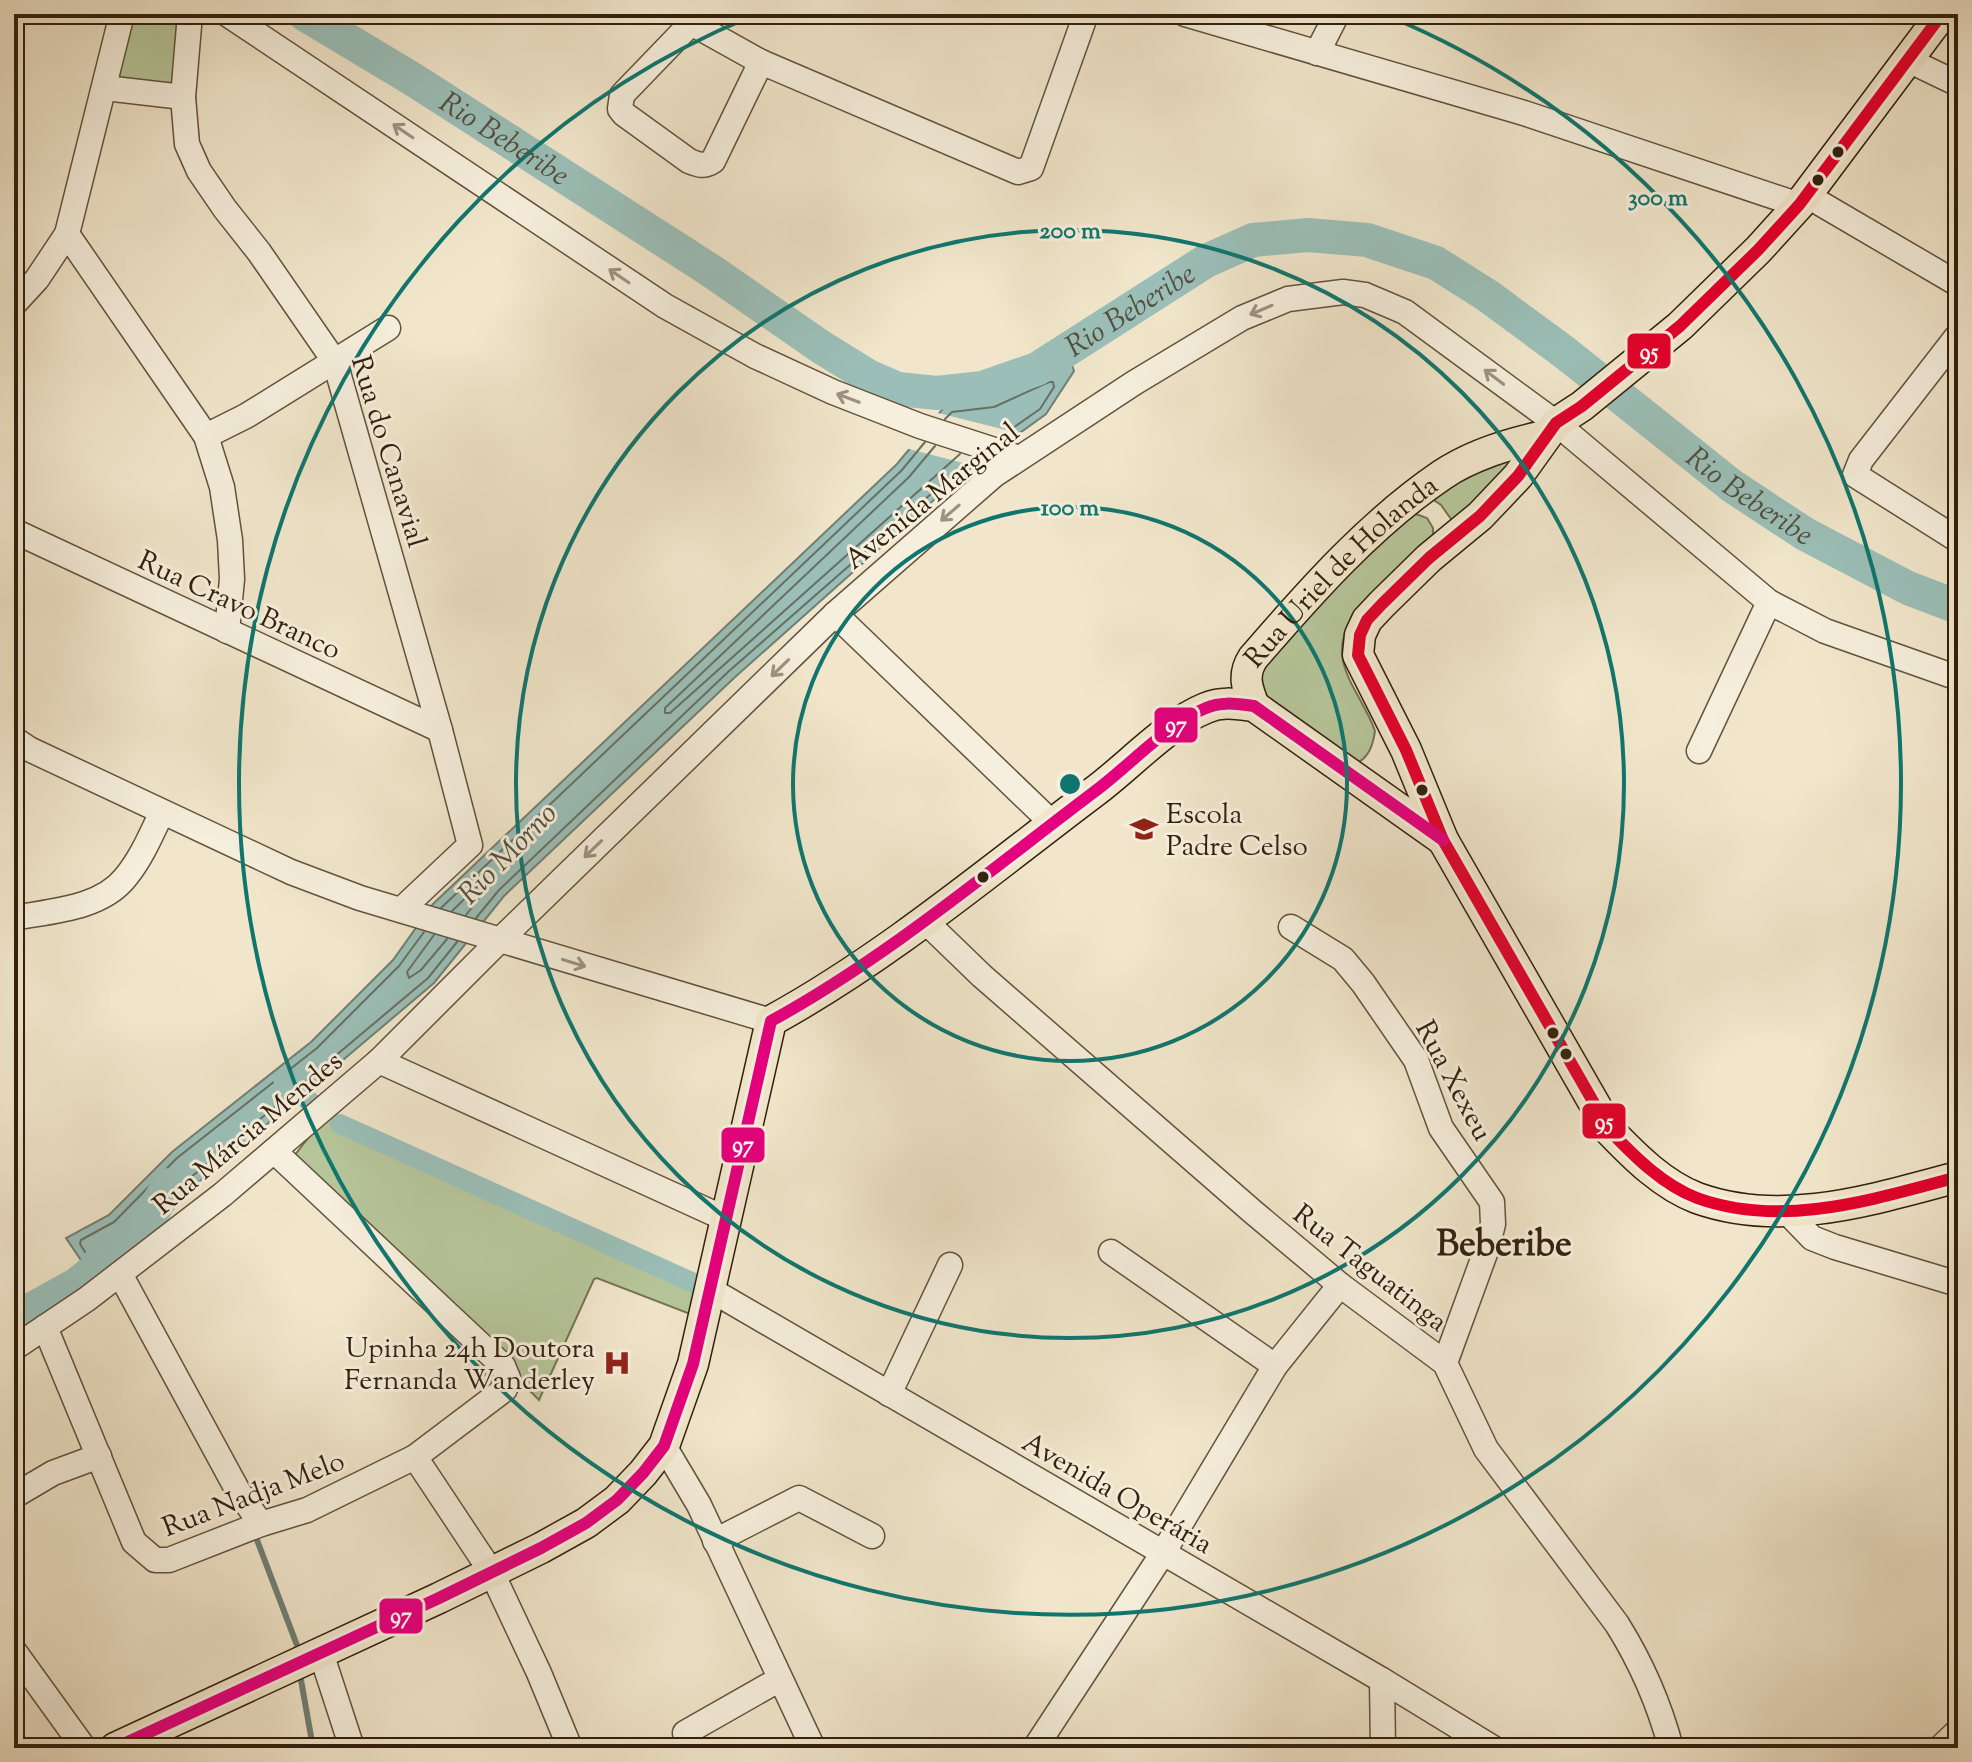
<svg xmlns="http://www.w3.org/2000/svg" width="1972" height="1762" font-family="'Sorts Mill Goudy',serif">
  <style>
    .green { fill: #b6c69a; stroke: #747354; stroke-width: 2 }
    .water { fill: #9bbfb8; stroke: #717f74; stroke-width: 2 }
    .pier { fill: #f1e6cb }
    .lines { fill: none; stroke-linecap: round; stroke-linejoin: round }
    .shore { stroke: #667063; stroke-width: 2 }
    .stream { stroke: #717f74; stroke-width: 6 }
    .canal { stroke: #9bbfb8; stroke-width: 20 }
    .river { stroke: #9bbfb8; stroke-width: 34 }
    .minor-casing { stroke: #62523d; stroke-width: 27 }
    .major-casing { stroke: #32200e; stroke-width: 33 }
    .minor { stroke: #f6efdd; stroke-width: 24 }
    .major { stroke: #f1e6cb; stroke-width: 30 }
    .bus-1-casing { stroke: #f6efdd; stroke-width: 18 }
    .bus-2-casing { stroke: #f6efdd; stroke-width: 18 }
    .bus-1 { stroke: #e4002b; stroke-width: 12 }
    .bus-2 { stroke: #e5007d; stroke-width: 12 }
    .oneway { stroke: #9e9280 }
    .ring { fill: none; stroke: #0f766e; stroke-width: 4 }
    .bus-dot { fill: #32200e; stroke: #f6efdd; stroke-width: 3 }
    .labels { text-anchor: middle; stroke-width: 6; stroke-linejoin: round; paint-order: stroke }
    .street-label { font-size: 28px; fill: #32200e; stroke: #f6efdd }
    .poi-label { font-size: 28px; fill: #32200e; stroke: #f6efdd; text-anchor: start }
    .water-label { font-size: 30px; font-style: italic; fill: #525041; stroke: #f6efdd }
    .district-label { font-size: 36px; font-weight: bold; fill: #32200e; stroke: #f6efdd }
    .centre { fill: #0f766e; stroke: #f6efdd; stroke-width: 4 }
    .ring-label { font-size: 24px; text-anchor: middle; font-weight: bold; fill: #0f766e; stroke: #f6efdd; stroke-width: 6; stroke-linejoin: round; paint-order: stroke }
    .line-badge { stroke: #f6efdd; stroke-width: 3 }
    .badge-label { font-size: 22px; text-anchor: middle; font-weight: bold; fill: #fff }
  </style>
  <rect width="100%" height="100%" fill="#f1e6cb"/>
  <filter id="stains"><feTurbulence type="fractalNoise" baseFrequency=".0025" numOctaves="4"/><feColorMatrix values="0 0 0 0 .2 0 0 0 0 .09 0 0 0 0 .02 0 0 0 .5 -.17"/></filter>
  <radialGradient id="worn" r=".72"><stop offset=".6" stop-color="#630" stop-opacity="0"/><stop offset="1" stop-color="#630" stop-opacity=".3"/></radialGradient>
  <g class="green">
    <path d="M130,14H179L174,85L118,78Z"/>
    <path d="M1524,453L1456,526L1441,505L1431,498L1429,493Z"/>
    <path d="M1413,513L1427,518L1433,528V539L1354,616C1322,660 1362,692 1375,731C1373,745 1369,758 1355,764L1300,731L1259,689L1263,662L1375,543Z"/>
    <path d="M328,1112L356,1128L469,1176L697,1281L690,1314L597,1278L594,1279L539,1400L295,1155Z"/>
  </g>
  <path class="water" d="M1071,362L1074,371L1046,414L963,474L734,678L504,896L434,983L201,1180L87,1269L66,1238L109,1215L172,1152L311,1042L393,960L433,904L897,464L946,405L991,400Z"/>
  <path class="pier" d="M938,413L1022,434L979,467L905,448L926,423Z"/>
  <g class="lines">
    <g class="shore">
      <path d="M945,419L952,412L994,407L1049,382H1053L1054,387L1040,409L1000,437"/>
      <path d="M935,446L909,477L665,708V713H670L960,454"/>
      <path d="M441,908L902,470L925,442"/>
      <path d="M452,911L480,884H485L486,889L466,915"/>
      <path d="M476,918L499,890L728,672L972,458"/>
      <path d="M424,932L399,966L317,1048L177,1158L114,1222L81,1240L80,1244L87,1255H92L196,1173L428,978L457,942"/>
      <path d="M434,935L407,972L409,978L421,970L447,939"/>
    </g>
    <g class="stream">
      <path d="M257,1540L298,1648"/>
      <path d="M301,1680L312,1742"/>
    </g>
    <g class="canal">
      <path d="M283,1079L315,1106"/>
      <path d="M340,1124L696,1284"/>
    </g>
    <g class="river">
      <path id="s1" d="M304,14L414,80L710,270L821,347L868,376L898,389L937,393L982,388L1037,369L1206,261L1253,240L1308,235L1367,240L1436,263L1488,296L1564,352L1732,486L1805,534L1908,588L1958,607"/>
      <path d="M14,1319L76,1285L96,1269L105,1253L124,1245L142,1230L169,1185"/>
    </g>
    <g class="minor-casing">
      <g id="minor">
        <path d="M190,14L183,97L187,144L199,171L225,209L259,252L335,362L440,730L470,845L401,910"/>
        <path d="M227,14L665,306L755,356L833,392L920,426L1019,458"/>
        <path d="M700,14L622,95L620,109L624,114L689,161C699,165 704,167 713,161L761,62"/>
        <path d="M1185,14L1524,113L1799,205"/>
        <path d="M691,23L761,62L1018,172L1031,168L1086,14"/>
        <path d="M1317,53L1337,14"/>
        <path d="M1908,60L1958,84"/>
        <path d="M105,88L183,97"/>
        <path d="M1806,195L1958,284"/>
        <path d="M67,234L206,436L222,487L230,540L232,579L227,631"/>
        <path d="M14,304L37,279L67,234L122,14"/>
        <path d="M1958,335L1861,460L1855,475L1958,540"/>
        <path d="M206,436L246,416L388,328"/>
        <path d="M14,531L440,730"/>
        <path d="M835,614L1052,823"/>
        <path d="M14,739L29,749L291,872L360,898L771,1021"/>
        <path d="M1699,751L1769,602"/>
        <path d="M14,918C50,911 100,909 125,878C141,859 151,835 162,812"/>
        <path d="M924,920L982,976L1253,1212L1340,1285L1445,1363L1486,1449L1617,1624C1642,1664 1659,1703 1671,1748"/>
        <path d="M1291,927L1343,959L1363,983L1416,1060L1441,1128L1492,1202L1493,1224L1487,1248L1445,1363"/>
        <path d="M379,1061L726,1219"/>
        <path d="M1787,1212L1812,1238L1835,1247L1958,1284"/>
        <path d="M1111,1252L1275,1366"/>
        <path d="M120,1274L238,1491L261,1524"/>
        <path d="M711,1290L1382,1680L1493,1748"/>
        <path d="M45,1327L134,1542L155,1560H169L261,1524L307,1510L415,1457L505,1389L508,1378L503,1366L274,1151"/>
        <path d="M14,1348L87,1299L222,1195L379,1061L500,940L835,614L994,475L1134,383L1242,318L1288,299L1343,292L1365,295L1405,312L1556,423L1769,602L1825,631L1958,678"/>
        <path d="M889,1394L950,1265"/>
        <path d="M664,1446L699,1505L813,1748"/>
        <path d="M415,1457L492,1573L539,1673L570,1748"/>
        <path d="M14,1496L53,1473L99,1456"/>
        <path d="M715,1541L799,1498L872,1536"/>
        <path d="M14,1651L84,1748"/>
        <path d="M321,1653L352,1748"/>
        <path d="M1382,1680L1383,1748"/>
        <path d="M692,1748L685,1733L780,1679"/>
        <path d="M1035,1748L1163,1553L1275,1366L1340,1285"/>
        <path d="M1940,1748L1958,1731"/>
      </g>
    </g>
    <g class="major-casing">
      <g id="major">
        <path d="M1942,14L1799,205L1758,250L1680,326L1582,406L1556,423L1518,476L1480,516L1429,558L1382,604L1367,620L1360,635L1358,655L1406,750L1443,840L1610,1131C1635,1157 1663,1185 1697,1198C1783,1229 1874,1199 1958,1177"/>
        <path id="s2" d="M1254,706C1247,688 1242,675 1253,658C1310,592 1370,524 1442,475C1470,456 1511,443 1544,436"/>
        <path d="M115,1748L439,1598L541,1548L586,1523L617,1500L643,1473L664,1446L693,1364L771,1021C886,958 989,871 1094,792C1128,767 1168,723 1206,708C1222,701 1237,704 1254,706L1443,840"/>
      </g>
    </g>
    <use href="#minor" class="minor"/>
    <use href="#major" class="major"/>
    <g class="bus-1-casing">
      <path id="bus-1" d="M1942,14L1799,205L1758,250L1680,326L1582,406L1556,423L1518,476L1480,516L1429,558L1382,604L1367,620L1360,635L1358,655L1406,750L1443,840L1610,1131C1635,1157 1663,1185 1697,1198C1783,1229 1874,1199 1958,1177"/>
    </g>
    <g class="bus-2-casing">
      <path id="bus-2" d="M115,1748L439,1598L541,1548L586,1523L617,1500L643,1473L664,1446L693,1364L771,1021C886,958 989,871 1094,792C1128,767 1168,723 1206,708C1222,701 1237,704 1254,706L1443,840"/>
    </g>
    <use href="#bus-1" class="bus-1"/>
    <use href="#bus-2" class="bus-2"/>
  </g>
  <defs><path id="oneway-shaft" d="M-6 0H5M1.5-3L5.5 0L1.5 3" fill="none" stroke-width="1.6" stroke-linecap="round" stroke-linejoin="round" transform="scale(2)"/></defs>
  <g class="oneway">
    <use href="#oneway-shaft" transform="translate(403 131) rotate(-146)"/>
    <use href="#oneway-shaft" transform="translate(619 276) rotate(-146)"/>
    <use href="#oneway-shaft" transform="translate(1261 310) rotate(157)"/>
    <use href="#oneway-shaft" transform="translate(1494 377) rotate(-143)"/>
    <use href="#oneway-shaft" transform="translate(848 398) rotate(-159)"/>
    <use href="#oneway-shaft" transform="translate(950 513) rotate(139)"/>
    <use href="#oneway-shaft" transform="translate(780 668) rotate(136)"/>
    <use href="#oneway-shaft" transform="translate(593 849) rotate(136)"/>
    <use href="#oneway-shaft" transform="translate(574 963) rotate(17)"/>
  </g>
  <g class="ring">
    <circle cx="1070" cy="784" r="277"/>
    <circle cx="1070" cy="784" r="554"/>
    <path d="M1388 16A831 831 0 1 1 752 16"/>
  </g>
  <defs>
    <g id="school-bare" transform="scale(2.16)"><path d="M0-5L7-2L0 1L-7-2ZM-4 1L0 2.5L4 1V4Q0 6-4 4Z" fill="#8f2418" stroke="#f6efdd" stroke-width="2.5" paint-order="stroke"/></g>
    <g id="hospital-bare" transform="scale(2.16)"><path d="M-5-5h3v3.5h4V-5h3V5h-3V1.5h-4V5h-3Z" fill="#8f2418" stroke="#f6efdd" stroke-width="2.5" paint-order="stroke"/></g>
  </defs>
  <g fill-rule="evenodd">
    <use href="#school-bare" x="1144" y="829"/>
    <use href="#hospital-bare" x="617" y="1363"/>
  </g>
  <g class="bus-dot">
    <circle cx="1838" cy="152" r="7"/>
    <circle cx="1818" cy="180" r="7"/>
    <circle cx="1422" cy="790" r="7"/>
    <circle cx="983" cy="877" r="7"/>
    <circle cx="1553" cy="1033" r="7"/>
    <circle cx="1566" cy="1054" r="7"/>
  </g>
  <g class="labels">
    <g class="street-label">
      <text transform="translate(390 451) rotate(73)" y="10">Rua do Canavial</text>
      <text transform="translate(931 495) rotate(-39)" y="10">Avenida Marginal</text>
      <text dy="10" stroke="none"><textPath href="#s2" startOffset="174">Rua Uriel de Holanda</textPath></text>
      <text transform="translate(240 604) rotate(25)" y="10">Rua Cravo Branco</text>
      <text transform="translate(1455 1080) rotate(62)" y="10">Rua Xexeu</text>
      <text transform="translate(247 1132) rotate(-40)" y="10">Rua Márcia Mendes</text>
      <text transform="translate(1371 1267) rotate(38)" y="10">Rua Taguatinga</text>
      <text transform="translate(1118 1492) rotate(30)" y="10">Avenida Operária</text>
      <text transform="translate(253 1493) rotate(-21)" y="10">Rua Nadja Melo</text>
    </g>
    <g class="poi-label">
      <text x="1166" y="823">Escola<tspan x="1166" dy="32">Padre Celso</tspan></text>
      <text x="595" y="1357" text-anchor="end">Upinha 24h Doutora<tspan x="595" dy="32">Fernanda Wanderley</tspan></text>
    </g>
    <g class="water-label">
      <text dy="10" stroke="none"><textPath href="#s1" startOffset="236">Rio Beberibe</textPath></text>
      <text dy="10" stroke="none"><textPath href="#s1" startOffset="956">Rio Beberibe</textPath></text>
      <text dy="10" stroke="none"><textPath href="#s1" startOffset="1676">Rio Beberibe</textPath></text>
      <text transform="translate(507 853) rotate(-46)" y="10">Rio Morno</text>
    </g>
    <g class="district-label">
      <text x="1504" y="1255">Beberibe</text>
    </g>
  </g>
  <circle cx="1070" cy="784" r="12" class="centre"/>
  <g class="ring-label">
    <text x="1658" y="205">300 m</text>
    <text x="1070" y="238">200 m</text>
    <text x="1070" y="515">100 m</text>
  </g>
  <g class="line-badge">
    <rect x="1626" y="332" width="46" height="38" rx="8" fill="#e4002b"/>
    <rect x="1153" y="706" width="46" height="38" rx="8" fill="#e5007d"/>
    <rect x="1581" y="1102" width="46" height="38" rx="8" fill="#e4002b"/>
    <rect x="720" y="1126" width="46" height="38" rx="8" fill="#e5007d"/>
    <rect x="378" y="1597" width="46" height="38" rx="8" fill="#e5007d"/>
  </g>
  <g class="badge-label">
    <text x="1649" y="359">95</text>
    <text x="1176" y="732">97</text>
    <text x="1604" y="1129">95</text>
    <text x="743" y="1152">97</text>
    <text x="401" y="1623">97</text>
  </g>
  <rect width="1972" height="1762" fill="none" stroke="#f1e6cb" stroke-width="48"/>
  <rect x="16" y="16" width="1940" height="1730" fill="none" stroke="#32200e" stroke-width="4"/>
  <rect x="24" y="24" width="1924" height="1714" fill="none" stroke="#32200e" stroke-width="2"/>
  <rect width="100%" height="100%" filter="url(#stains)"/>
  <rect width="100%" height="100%" fill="url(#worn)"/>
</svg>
